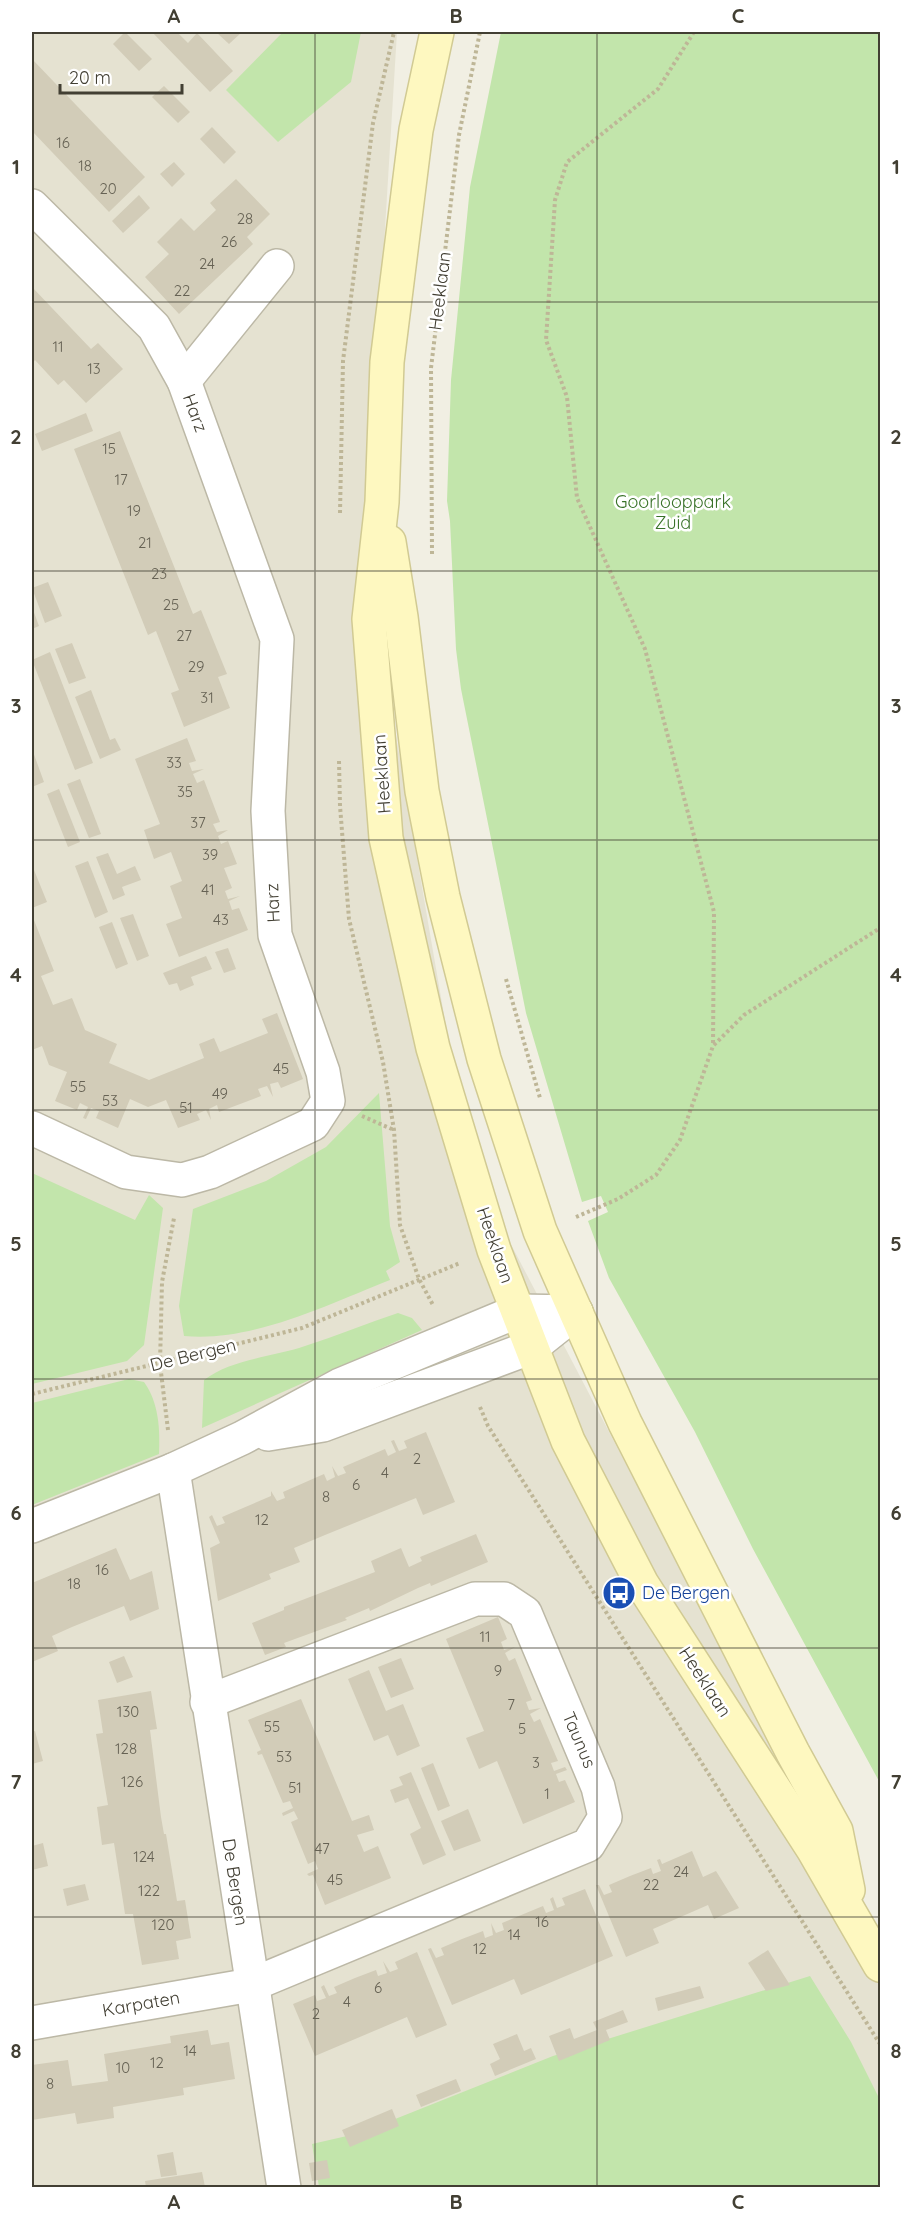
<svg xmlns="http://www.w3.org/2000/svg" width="912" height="2219" font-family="Quicksand,sans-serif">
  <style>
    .residential { fill: #e5e2d1 }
    .green { fill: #c2e5ab }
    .building { fill: #d2ccb8 }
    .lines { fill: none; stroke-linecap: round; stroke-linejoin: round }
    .minor-casing { stroke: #bcb8a6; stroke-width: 36 }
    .secondary-casing { stroke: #d1ca93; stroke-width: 36 }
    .path { stroke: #beb697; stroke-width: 4; stroke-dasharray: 3 3; stroke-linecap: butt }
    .minor { stroke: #fff; stroke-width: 33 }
    .secondary { stroke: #fef8c0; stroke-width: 33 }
    .grid { fill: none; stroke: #423f33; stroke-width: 1.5; stroke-opacity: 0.55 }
    .labels { text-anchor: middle; stroke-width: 5; stroke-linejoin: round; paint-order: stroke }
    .number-label { font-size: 15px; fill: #666254 }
    .street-label { font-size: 18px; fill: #423f33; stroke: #fff }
    .park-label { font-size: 18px; fill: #397228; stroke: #fff }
    .transit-label { font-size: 18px; fill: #164399; stroke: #fff; text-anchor: start }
    .neatline { fill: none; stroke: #423f33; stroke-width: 2 }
    .grid-label { font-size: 20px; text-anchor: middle; font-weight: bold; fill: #423f33 }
  </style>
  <rect width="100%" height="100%" fill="#f1efe3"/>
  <path class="residential" d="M32,32H397L365,556L470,1166L824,1843L880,1973V2187L32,2188Z"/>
  <g class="green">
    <path d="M283,32H361L351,82L278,142L226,90Z"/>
    <path d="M501,32H880V1783L753,1549L695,1432L609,1278L588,1221L608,1212L601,1196L582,1202L526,1013L461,689L456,649L450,521L447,501L451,380L470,187Z"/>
    <path d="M379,1093L390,1226L400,1262L386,1271L390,1280C329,1304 251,1343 184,1336L179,1306L193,1209L266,1181L326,1147Z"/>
    <path d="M32,1173L135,1220L149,1195L163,1208L144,1345L127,1361L32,1384Z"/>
    <path d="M398,1313L412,1318L422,1330L202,1428L204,1380C231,1359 273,1357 305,1346C337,1336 367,1323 398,1313Z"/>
    <path d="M129,1379L144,1382C159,1403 160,1429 159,1454L32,1505V1403Z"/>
    <path d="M810,1976L851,2042L880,2100V2187H319L312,2144L360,2133L553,2056Z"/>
  </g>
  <g class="building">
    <path d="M125,32L152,59L139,71L113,44Z"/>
    <path d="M152,32H177L188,43L197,33L233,71L210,92Z"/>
    <path d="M216,32H242L229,44Z"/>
    <path d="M32,59L145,177L109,212L32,131Z"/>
    <path d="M164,86L190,112L178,123L152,97Z"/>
    <path d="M212,127L236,152L224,164L200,139Z"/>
    <path d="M174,162L185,174L172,187L160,174Z"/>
    <path d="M236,179L270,214L247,237L253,244L179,314L145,277L169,254L157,242L181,218L194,231L216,210L210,203Z"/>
    <path d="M139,195L150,208L123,233L112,221Z"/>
    <path d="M32,287L91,349L98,343L123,369L86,403L64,380L58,385L35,360L32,364Z"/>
    <path d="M86,413L93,431L42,451L35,434Z"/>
    <path d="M120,431L193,614L201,610L227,674L218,677L230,708L184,727L171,693L179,690L156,631L148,635L74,449Z"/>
    <path d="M48,582L62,616L45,623L32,588Z"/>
    <path d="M32,607L39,626L32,629Z"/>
    <path d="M72,643L86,678L69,684L55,649Z"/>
    <path d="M50,652L93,763L75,770L32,660Z"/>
    <path d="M91,690L110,740L115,738L121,750L100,759L75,697Z"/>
    <path d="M187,738L196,761L189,763L192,771L204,769L193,774L197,783L204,780L220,822L213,824L217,832L228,830L218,836L221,844L228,841L237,864L224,868L232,888L225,891L228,899L240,896L229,901L232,910L239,908L248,930L179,957L166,924L182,918L170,886L182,881L171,852L154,859L144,830L160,824L135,759Z"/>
    <path d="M32,749L44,782L32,787Z"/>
    <path d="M80,779L101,834L89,838L67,784Z"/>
    <path d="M59,789L80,842L68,847L47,794Z"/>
    <path d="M108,853L117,874L135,866L141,880L122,887L125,895L113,900L96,857Z"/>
    <path d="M88,861L108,912L95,918L75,866Z"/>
    <path d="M32,865L47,902L32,908Z"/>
    <path d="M133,914L149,956L137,961L120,918Z"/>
    <path d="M32,915L54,971L41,976L53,1005L72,998L85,1030L117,1044L109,1063L149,1080L204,1058L199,1044L214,1038L220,1052L268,1033L262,1019L277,1013L303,1079L281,1088L278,1082L270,1084L273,1097L267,1086L258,1089L261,1096L219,1112L217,1105L209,1109L211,1120L206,1110L197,1114L200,1120L178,1128L166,1100L148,1107L130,1099L118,1128L96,1118L99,1111L91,1108L86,1119L83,1118L88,1107L80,1103L77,1110L55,1101L67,1072L49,1065L42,1046L32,1050Z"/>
    <path d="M112,922L128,964L116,969L99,927Z"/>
    <path d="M228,948L236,969L224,973L215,952Z"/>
    <path d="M206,956L212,969L191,977L194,985L180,991L177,983L169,985L163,973Z"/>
    <path d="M426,1432L455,1502L423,1515L416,1498L325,1535L294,1548L300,1562L269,1574L271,1579L218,1601L210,1548L220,1543L209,1517L212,1515L217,1526L225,1523L222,1517L271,1496V1491L277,1501L285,1498L283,1492L324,1474L327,1481L335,1477L332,1466L338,1476L346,1473L343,1467L385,1449L388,1456L396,1452L391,1441L394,1440L399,1451L407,1448L404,1441Z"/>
    <path d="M476,1534L488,1562L431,1586L430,1583L418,1588L370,1611L369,1608L345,1618L347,1620L284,1643L286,1647L265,1655L252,1623L284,1610V1607L375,1572L371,1561L401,1548L409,1567L422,1561L420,1557Z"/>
    <path d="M116,1548L130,1580L152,1571L159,1609L130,1621L124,1606L72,1627L52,1636L58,1651L32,1662V1583Z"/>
    <path d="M498,1617L507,1639L501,1642L504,1650L515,1647L505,1653L509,1661L515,1658L532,1700L526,1702L529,1710L541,1708L530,1714L534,1722L540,1719L558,1761L551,1763L554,1771L565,1767L567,1770L556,1774L559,1782L565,1780L575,1802L523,1824L497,1761L479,1769L466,1738L484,1731L446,1639Z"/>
    <path d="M124,1656L133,1677L117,1683L109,1662Z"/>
    <path d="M401,1658L414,1689L391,1698L378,1667Z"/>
    <path d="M369,1670L386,1711L403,1704L420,1746L397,1756L388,1735L374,1741L348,1679Z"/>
    <path d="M151,1691L157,1729L150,1730L161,1817L164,1834H166L177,1901L185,1900L191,1938L176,1941L179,1959L142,1965L133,1914H125L114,1843L102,1845L97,1807L108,1805L96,1734L103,1733L98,1700Z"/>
    <path d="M301,1699L352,1821L369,1815L374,1830L357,1835L364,1852L378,1846L391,1878L325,1905L313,1875L309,1876L307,1874L318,1869L315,1861L308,1864L291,1822L298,1819L294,1811L283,1816L282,1813L293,1808L290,1801L283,1803L262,1754L258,1755L257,1752L261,1750L248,1720Z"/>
    <path d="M35,1731L43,1761L32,1764V1732Z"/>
    <path d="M433,1763L450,1806L438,1811L421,1768Z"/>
    <path d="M411,1772L446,1855L423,1865L410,1834L421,1828L408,1798L395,1803L390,1790L403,1785L399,1777Z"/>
    <path d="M468,1809L481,1841L454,1851L441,1821Z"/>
    <path d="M43,1843L48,1866L32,1870V1846Z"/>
    <path d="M692,1851L703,1877L716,1871L739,1908L714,1919L708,1905L653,1929L659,1943L626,1957L596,1885H599L604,1895L612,1892L609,1885L630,1876L651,1868L653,1874L661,1871L657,1860L660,1859L662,1864Z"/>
    <path d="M85,1884L89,1900L67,1906L63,1889Z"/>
    <path d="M585,1889L613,1956L521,1995L514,1979L452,2005L428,1949L431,1948L436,1958L444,1955L441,1948L462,1939L483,1931L485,1938L493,1935L491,1923L496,1933L504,1930L502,1923L543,1906L546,1913L554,1910L550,1899L553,1897L557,1908L565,1905L562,1898Z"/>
    <path d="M768,1950L790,1985L766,1991L748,1963Z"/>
    <path d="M417,1952L447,2025L416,2038L407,2017L315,2056L293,2004L315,1995L317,2001L326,1998L321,1987L324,1985L329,1996L337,1993L334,1987L355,1978L376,1970L378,1976L387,1973L383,1961L390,1972L398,1969L395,1962Z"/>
    <path d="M700,1986L704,1998L658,2011L655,1998Z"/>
    <path d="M623,2010L628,2022L606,2030L610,2040L559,2061L549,2036L570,2028L574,2039L597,2030L593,2022Z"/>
    <path d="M208,2030L211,2045L229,2042L235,2079L183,2088L184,2095L113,2107L114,2118L77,2124L75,2113L32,2120V2065L68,2060L72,2086L108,2081L104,2054L171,2043L170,2036Z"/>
    <path d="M517,2034L524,2051L531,2048L536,2059L495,2076L490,2064L500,2059L493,2044Z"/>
    <path d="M456,2079L461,2091L421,2107L416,2095Z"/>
    <path d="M392,2109L399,2126L350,2147L342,2130Z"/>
    <path d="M173,2152L177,2175L161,2177L157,2155Z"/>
    <path d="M327,2160L330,2178L312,2181L309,2163Z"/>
    <path d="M202,2172L205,2187H146L145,2181Z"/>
  </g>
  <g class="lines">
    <g class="minor-casing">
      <g id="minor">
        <path d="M32,206L154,327L184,381L277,639L268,811L275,935L323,1072L328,1101L313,1124L210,1172L182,1180L126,1172L32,1128"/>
        <path d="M184,381L277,266"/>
        <path d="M268,1434L323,1425L532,1347L576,1312"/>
        <path d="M173,1470L242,1438L340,1385L518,1311L576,1312"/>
        <path d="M32,1526L173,1470L284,2188"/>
        <path d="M32,2023L251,1985L588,1845L605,1817L598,1787L525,1613L504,1599H475L207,1702"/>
      </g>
    </g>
    <g class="secondary-casing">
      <g id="secondary">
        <path d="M437,32L416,130L387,362L382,502L369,619L386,838L433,1048L494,1250L568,1441L642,1584L813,1849L880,1965"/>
        <path d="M389,542L401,617L422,791L443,897L484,1059L540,1231L625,1423L793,1753L836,1831L848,1890"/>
      </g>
    </g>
    <g class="path">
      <path d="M694,32L658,89L567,162L555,200L546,340L567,397L577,498L645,649L714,912L713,1046"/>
      <path d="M340,513L343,361L373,123L394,32"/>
      <path d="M432,554L431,368L459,135L480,32"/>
      <path d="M339,761L340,806L349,919L383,1062L394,1130L400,1225L419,1279L433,1305"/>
      <path d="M506,979L540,1098"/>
      <path d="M362,1116L394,1130"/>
      <path d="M576,1217L618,1199L656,1175L680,1140L713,1046L744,1015L880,928"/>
      <path d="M32,1394L302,1328L460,1263"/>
      <path d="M480,1407L488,1426L880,2044"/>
      <path d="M168,1430L160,1364L162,1282L174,1218"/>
    </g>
    <use href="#minor" class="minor"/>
    <use href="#secondary" class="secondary"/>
  </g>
  <path class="grid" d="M315,32V2188M597,32V2188M32,302H880M32,571H880M32,840H880M32,1110H880M32,1379H880M32,1648H880M32,1917H880"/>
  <defs>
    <g id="bus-disc" transform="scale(1.725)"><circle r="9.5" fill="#1a4fb4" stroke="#fff"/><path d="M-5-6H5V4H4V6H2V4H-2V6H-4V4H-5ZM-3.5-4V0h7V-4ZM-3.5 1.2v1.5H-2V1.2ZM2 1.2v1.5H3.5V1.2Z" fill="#fff"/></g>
  </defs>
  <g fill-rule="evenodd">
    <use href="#bus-disc" x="619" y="1593"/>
  </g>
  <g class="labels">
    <g class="number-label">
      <text x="63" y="148">16</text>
      <text x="85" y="171">18</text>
      <text x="108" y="194">20</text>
      <text x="245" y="224">28</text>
      <text x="229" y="247">26</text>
      <text x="207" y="269">24</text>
      <text x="182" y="296">22</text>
      <text x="58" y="352">11</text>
      <text x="94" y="374">13</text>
      <text x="109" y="454">15</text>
      <text x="121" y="485">17</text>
      <text x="134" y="516">19</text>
      <text x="145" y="548">21</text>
      <text x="159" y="579">23</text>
      <text x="171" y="610">25</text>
      <text x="184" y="641">27</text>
      <text x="196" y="672">29</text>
      <text x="207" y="703">31</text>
      <text x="174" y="768">33</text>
      <text x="185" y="797">35</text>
      <text x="198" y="828">37</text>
      <text x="210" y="860">39</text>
      <text x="208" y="895">41</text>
      <text x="221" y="925">43</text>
      <text x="281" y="1074">45</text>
      <text x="78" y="1092">55</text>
      <text x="220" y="1099">49</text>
      <text x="110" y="1106">53</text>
      <text x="186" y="1113">51</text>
      <text x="417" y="1464">2</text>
      <text x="385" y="1478">4</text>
      <text x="356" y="1490">6</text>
      <text x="326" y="1502">8</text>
      <text x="262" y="1525">12</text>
      <text x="102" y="1575">16</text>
      <text x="74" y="1589">18</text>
      <text x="485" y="1642">11</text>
      <text x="498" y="1676">9</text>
      <text x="511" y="1710">7</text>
      <text x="128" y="1717">130</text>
      <text x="272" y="1732">55</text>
      <text x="522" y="1734">5</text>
      <text x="126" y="1754">128</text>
      <text x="284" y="1762">53</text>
      <text x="536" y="1768">3</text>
      <text x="132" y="1787">126</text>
      <text x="295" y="1793">51</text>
      <text x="547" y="1799">1</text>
      <text x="322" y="1854">47</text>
      <text x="144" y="1862">124</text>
      <text x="681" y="1877">24</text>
      <text x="335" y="1885">45</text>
      <text x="651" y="1890">22</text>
      <text x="149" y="1896">122</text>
      <text x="542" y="1927">16</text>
      <text x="163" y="1930">120</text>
      <text x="514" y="1940">14</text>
      <text x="480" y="1954">12</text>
      <text x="378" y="1993">6</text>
      <text x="347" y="2007">4</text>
      <text x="316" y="2019">2</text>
      <text x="190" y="2056">14</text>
      <text x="157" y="2068">12</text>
      <text x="123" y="2073">10</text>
      <text x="50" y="2089">8</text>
    </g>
    <g class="street-label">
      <text transform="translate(440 291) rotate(-83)" y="6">Heeklaan</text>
      <text transform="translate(195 413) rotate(70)" y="6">Harz</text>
      <text transform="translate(382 774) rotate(-94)" y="6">Heeklaan</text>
      <text transform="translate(273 903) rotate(-93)" y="6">Harz</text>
      <text transform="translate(495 1245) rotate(71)" y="6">Heeklaan</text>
      <text transform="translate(193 1355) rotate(-14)" y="6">De Bergen</text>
      <text transform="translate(705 1682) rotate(57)" y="6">Heeklaan</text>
      <text transform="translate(579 1740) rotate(67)" y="6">Taunus</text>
      <text transform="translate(235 1882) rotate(81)" y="6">De Bergen</text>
      <text transform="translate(141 2004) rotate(-10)" y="6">Karpaten</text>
    </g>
    <g class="park-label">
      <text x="673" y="508">Goorlooppark<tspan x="673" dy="21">Zuid</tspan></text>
    </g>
    <g class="transit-label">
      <text x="642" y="1599">De Bergen</text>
    </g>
  </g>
  <rect width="912" height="2219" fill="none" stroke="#ffffff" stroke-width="66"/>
  <path d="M60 84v9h122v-9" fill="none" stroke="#423f33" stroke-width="3"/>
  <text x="69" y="84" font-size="18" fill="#423f33" stroke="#ffffff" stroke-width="4.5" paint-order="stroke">20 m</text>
  <rect x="33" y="33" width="846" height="2153" class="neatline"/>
  <g class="grid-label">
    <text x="174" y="23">A</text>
    <text x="456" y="23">B</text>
    <text x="738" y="23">C</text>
    <text x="16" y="174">1</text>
    <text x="896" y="174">1</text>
    <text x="16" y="444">2</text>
    <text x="896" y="444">2</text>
    <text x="16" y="713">3</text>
    <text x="896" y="713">3</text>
    <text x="16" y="982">4</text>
    <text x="896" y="982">4</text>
    <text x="16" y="1251">5</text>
    <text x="896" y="1251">5</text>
    <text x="16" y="1520">6</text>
    <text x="896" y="1520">6</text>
    <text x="16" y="1789">7</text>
    <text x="896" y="1789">7</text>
    <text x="16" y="2058">8</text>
    <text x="896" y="2058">8</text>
    <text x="174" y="2209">A</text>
    <text x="456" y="2209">B</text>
    <text x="738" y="2209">C</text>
  </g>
</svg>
